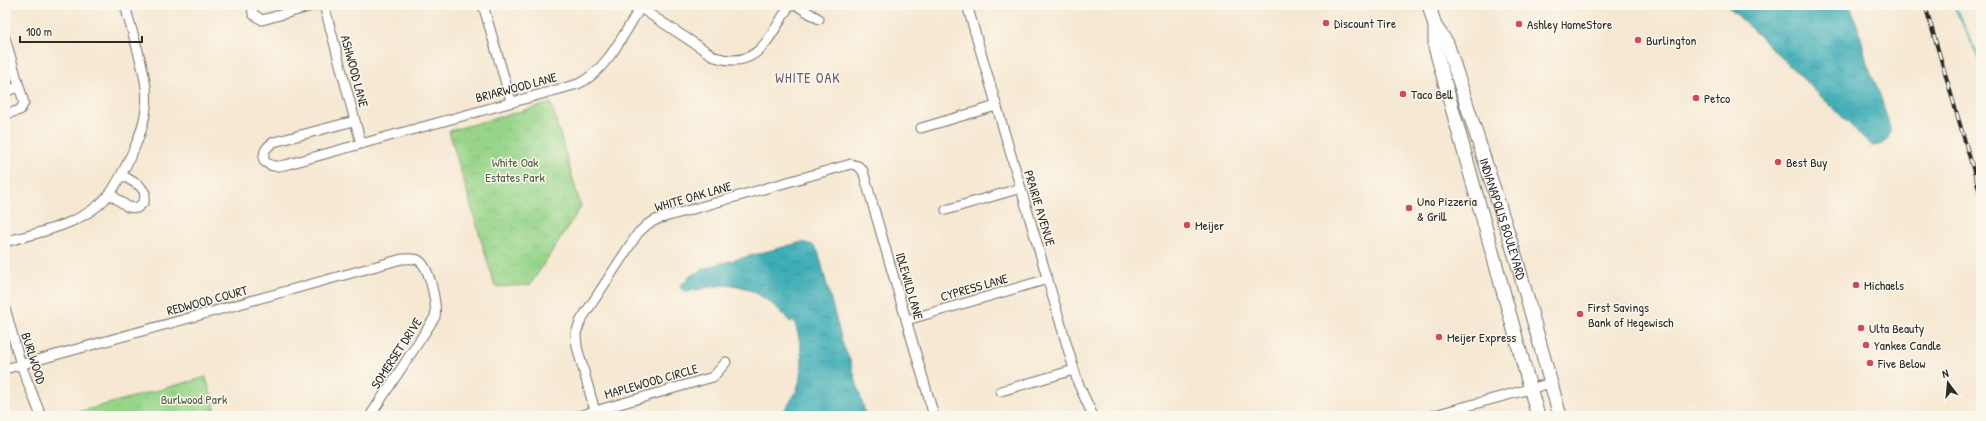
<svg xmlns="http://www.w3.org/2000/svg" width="1986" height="421" font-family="'Patrick Hand',sans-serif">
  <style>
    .park { fill: url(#park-crowns); stroke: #62805a }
    .water { fill: url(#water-ripples); stroke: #346c70 }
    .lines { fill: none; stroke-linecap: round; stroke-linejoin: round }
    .stream { stroke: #3cadb6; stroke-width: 2.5 }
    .minor-casing { stroke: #726d65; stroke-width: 11 }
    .highway-casing { stroke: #726d65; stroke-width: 15 }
    .minor { stroke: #fff; stroke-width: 9 }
    .highway { stroke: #fff; stroke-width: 13 }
    .rail-casing { stroke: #2b2b2b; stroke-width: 4 }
    .rail { stroke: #fbf7ec; stroke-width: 2.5; stroke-dasharray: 8; stroke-linecap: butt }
    .poi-dot { fill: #d1495b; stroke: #fbf7ec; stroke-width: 1.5 }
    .labels { text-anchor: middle; stroke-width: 3; stroke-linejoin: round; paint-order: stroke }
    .poi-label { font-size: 13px; fill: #2b2b2b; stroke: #fbf7ec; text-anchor: start }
    .street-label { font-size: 13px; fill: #2b2b2b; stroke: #fbf7ec }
    .park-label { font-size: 13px; fill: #4c5e48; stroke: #fbf7ec }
    .neighbourhood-label { font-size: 14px; letter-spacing: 1px; fill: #625a6c; stroke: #fbf7ec }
  </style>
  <defs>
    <pattern id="park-crowns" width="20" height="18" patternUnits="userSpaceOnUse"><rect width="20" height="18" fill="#98d58a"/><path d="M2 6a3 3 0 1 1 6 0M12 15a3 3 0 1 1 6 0" fill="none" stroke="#83b777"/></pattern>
    <pattern id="water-ripples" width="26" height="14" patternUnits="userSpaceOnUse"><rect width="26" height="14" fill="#3cadb6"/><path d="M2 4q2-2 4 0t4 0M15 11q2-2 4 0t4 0" fill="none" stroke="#338d94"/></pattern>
  </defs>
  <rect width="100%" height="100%" fill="#fbf7ec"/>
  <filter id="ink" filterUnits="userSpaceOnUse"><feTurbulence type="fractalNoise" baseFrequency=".025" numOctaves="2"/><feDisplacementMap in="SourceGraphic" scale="8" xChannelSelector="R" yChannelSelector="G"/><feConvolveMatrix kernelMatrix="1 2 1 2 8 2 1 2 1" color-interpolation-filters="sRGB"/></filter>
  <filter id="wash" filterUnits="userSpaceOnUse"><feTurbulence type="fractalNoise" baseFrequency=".012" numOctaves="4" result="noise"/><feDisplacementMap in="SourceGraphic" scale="16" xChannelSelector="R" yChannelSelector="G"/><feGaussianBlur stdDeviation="0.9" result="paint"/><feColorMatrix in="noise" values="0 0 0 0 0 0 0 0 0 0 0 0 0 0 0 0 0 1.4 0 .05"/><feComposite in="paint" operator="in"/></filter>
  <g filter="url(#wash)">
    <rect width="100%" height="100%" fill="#f6e8d2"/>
    <g class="park">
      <path d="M551,103L581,207L530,285L495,287L449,131Z"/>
      <path d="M206,377L217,416H64Z"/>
    </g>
    <g class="water">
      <path d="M1727,5H1850L1860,33L1867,63L1880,94L1891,132C1886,142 1883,146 1872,146Z"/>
      <path d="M802,242L813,245L818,251L843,345L850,360L866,416H780C785,408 794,398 797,389C805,366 802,344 794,321L790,322C778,306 750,285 730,285C716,285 703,289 690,291H683L680,288L681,284L687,281L689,276L708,267Z"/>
    </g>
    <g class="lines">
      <path class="stream" d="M1954,5L1981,63"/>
    </g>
  </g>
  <g filter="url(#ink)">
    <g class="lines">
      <g class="minor-casing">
        <g id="minor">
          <path d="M252,5L253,14L262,20L316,5"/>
          <path d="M324,5L361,143"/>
          <path d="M483,5L511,101"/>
          <path d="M636,5L715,57C759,71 769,36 790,5"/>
          <path d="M796,5L819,19"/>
          <path d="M967,5L1078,383L1093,416"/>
          <path d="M5,38L24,103L20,110L10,113L5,111"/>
          <path d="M5,93L7,91L18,87"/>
          <path d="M354,121L274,142C266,147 263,151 264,161C271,167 276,167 285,165L578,84C607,71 625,31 642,5"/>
          <path d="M921,128L996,106"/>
          <path d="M110,194L128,207L137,208L144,202L145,193L140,186L122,175"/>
          <path d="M946,210L1021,188"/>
          <path d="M5,242C40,232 87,224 111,192C120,179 127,164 134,149C143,129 150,105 145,81C141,56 131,30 125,5"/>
          <path d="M5,308L21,365L41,416"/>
          <path d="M907,320L1048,279"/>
          <path d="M5,369L402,259C407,259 414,258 418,260C430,266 437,305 435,317L370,416"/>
          <path d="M1001,391L1074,370"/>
          <path d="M595,411L577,347L576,333L581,320L638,233L648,224L658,219L851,164L858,166L863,171L934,416"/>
          <path d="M578,416L713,377L726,362"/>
          <path d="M1431,416L1551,383"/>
        </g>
      </g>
      <g class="highway-casing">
        <g id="highway">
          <path id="s1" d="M1429,5L1435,26L1447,43L1516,258L1560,416"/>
          <path d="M1435,26V47L1538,416"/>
        </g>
      </g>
      <use href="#minor" class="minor"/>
      <use href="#highway" class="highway"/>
      <g class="rail-casing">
        <path id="rail" d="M1925,5L1981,196"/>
      </g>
      <use href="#rail" class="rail"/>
    </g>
  </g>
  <g class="poi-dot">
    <circle cx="1326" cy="23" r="4"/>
    <circle cx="1519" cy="24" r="4"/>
    <circle cx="1638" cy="40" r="4"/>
    <circle cx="1403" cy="94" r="4"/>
    <circle cx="1696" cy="98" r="4"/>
    <circle cx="1778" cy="162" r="4"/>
    <circle cx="1409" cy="208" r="4"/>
    <circle cx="1187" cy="225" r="4"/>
    <circle cx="1856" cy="285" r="4"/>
    <circle cx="1580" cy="314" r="4"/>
    <circle cx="1861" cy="328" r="4"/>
    <circle cx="1439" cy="337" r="4"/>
    <circle cx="1866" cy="345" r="4"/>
    <circle cx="1870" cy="363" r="4"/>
  </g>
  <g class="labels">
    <g class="poi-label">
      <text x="1334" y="28">Discount Tire</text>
      <text x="1527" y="29">Ashley HomeStore</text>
      <text x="1646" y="45">Burlington</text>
      <text x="1411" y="99">Taco Bell</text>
      <text x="1704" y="103">Petco</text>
      <text x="1786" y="167">Best Buy</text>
      <text x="1417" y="206">Uno Pizzeria<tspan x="1417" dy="15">&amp; Grill</tspan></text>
      <text x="1195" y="230">Meijer</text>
      <text x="1864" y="290">Michaels</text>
      <text x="1588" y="312">First Savings<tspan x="1588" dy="15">Bank of Hegewisch</tspan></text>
      <text x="1869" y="333">Ulta Beauty</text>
      <text x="1447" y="342">Meijer Express</text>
      <text x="1874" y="350">Yankee Candle</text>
      <text x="1878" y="368">Five Below</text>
    </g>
    <g class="street-label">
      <text transform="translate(355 71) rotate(75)" y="5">ASHWOOD LANE</text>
      <text transform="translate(516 87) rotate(-15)" y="5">BRIARWOOD LANE</text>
      <text transform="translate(693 196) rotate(-16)" y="5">WHITE OAK LANE</text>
      <text transform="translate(1040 208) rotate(73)" y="5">PRAIRIE AVENUE</text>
      <text dy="5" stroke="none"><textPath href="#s1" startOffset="227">INDIANAPOLIS BOULEVARD</textPath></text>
      <text transform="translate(910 286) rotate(74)" y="5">IDLEWILD LANE</text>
      <text transform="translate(974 287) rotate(-16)" y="5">CYPRESS LANE</text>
      <text transform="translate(207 300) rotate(-15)" y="5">REDWOOD COURT</text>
      <text transform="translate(396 353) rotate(-57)" y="5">SOMERSET DRIVE</text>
      <text transform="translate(34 358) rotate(72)" y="5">BURLWOOD</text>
      <text transform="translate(651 381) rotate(-16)" y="5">MAPLEWOOD CIRCLE</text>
    </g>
    <g class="park-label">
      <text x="515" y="167">White Oak<tspan x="515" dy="15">Estates Park</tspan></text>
      <text x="194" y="404">Burlwood Park</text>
    </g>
    <g class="neighbourhood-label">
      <text x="808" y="83">WHITE OAK</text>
    </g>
  </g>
  <rect width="1986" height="421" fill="none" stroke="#fbf7ec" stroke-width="20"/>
  <g transform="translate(1948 383) rotate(344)" stroke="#fbf7ec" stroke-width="3" paint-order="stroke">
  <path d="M0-3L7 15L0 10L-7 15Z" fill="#2b2b2b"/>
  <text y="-6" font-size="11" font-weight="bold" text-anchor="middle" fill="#2b2b2b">N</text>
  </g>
  <path d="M20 36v6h122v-6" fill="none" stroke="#2b2b2b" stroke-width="2"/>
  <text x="26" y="36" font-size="12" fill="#2b2b2b" stroke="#fbf7ec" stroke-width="3" paint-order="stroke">100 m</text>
</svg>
